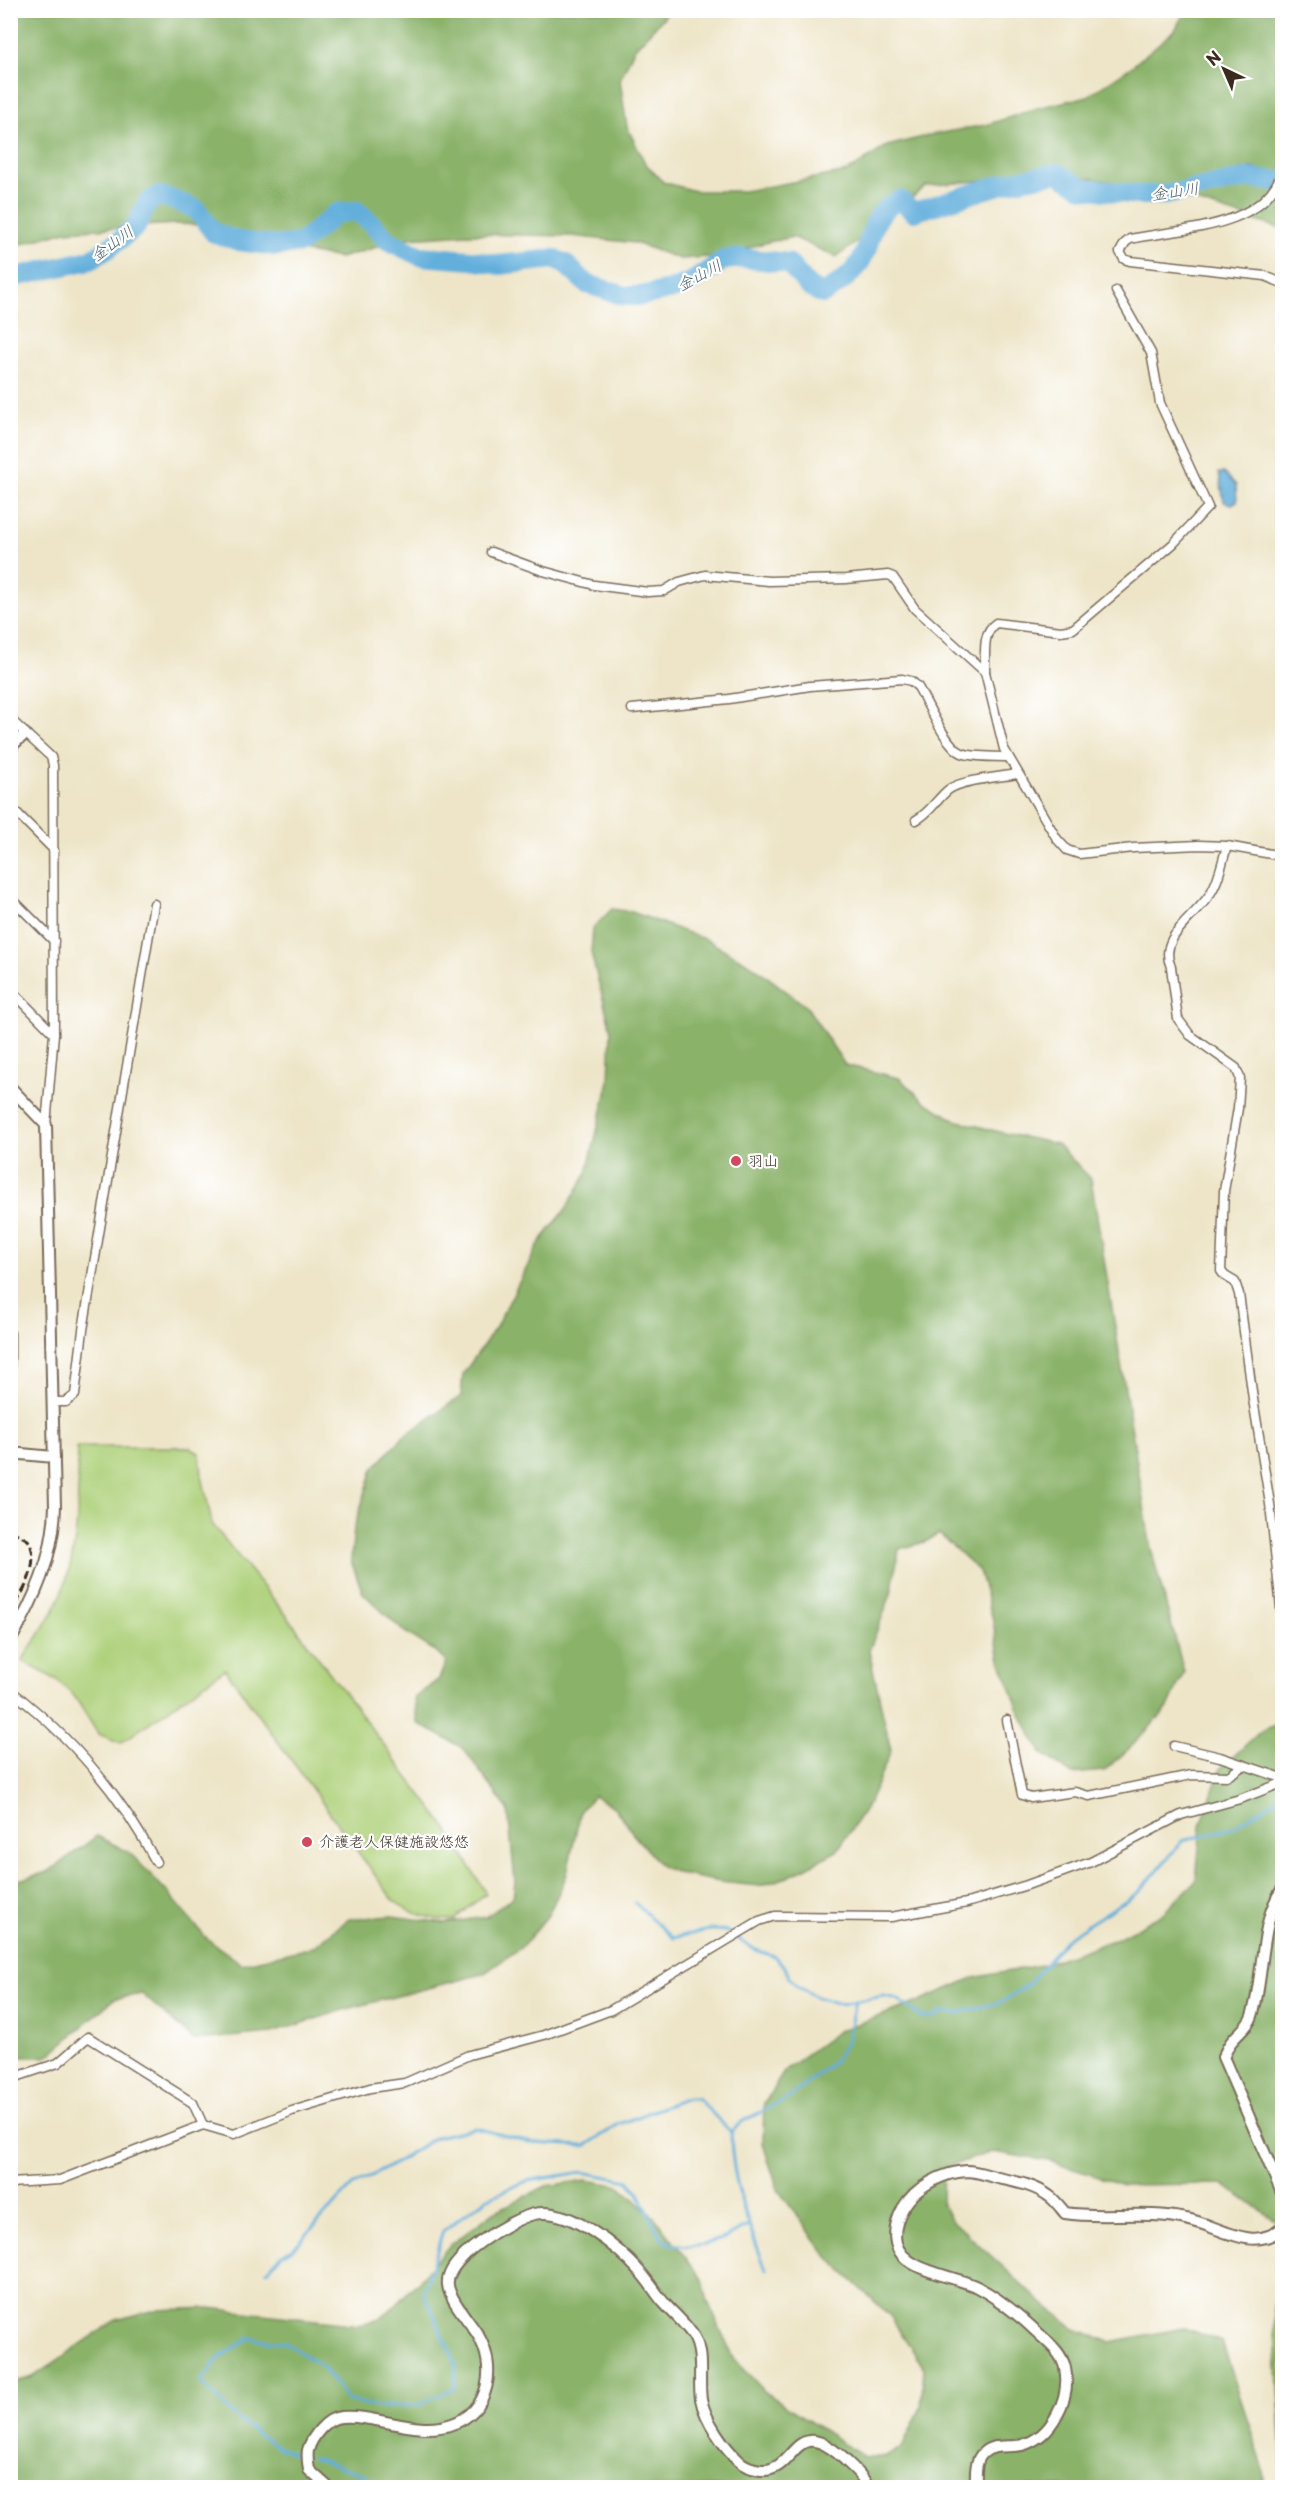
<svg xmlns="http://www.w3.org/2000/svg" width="1293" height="2498" font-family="'Playpen Sans','Klee One',sans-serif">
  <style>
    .green { fill: #add079; stroke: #747d4c; stroke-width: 1.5 }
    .forest { fill: #8ab269; stroke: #626e44; stroke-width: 1.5 }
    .water { fill: #64afdc; stroke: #506c7d; stroke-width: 1.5 }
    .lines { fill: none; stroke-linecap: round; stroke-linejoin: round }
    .stream { stroke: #64afdc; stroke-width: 3 }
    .river { stroke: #64afdc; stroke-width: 20 }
    .minor-casing { stroke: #7a6b5a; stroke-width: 11 }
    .tertiary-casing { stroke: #7a6b5a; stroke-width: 14 }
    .minor { stroke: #fff; stroke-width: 8 }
    .tertiary { stroke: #fff; stroke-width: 10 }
    .rail { stroke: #3b2a1e; stroke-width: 3; stroke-dasharray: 9 4.5; stroke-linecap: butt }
    .poi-dot { fill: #d1495b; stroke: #fff; stroke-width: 2 }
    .labels { text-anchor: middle; stroke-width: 4.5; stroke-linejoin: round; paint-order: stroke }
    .poi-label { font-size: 15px; fill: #3b2a1e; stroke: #fff; text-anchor: start }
    .water-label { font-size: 16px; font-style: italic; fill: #4b5f6a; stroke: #fff }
  </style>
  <rect width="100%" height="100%" fill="#fff"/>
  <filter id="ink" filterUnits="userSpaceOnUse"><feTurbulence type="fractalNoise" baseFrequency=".0167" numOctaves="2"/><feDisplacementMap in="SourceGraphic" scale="12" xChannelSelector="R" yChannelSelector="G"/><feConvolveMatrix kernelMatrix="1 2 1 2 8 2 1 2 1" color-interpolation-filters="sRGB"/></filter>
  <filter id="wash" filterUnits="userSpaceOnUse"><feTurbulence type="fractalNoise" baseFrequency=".008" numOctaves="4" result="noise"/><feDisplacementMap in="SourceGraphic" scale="24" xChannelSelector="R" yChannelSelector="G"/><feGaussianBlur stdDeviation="1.35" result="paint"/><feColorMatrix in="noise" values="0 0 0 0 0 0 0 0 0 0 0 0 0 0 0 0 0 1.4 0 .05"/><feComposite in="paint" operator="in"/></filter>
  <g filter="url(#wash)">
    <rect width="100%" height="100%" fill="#eee5c8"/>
    <path class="green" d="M77,1447H191L200,1454L202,1476L212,1524L287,1616L450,1833L486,1893L454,1920C432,1920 410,1913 393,1900L225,1669L121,1743L98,1734L75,1697L57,1680L22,1661C33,1643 47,1625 56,1606C80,1557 79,1500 77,1447Z"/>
    <g class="forest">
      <path d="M11,11H670L634,49L620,80L627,127L645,163L663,182L695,191H744L847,172L887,146L935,134L986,125L1038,108L1088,96L1131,67L1175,30L1185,11H1282V229L1168,193L1091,178L1018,177L926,186L865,237L836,257L793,237L764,243L722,256L680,259L635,243L572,236L468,234L408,238L340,258L295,250L202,225L175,224L66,231L11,247Z"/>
      <path d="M612,909L632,912L707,940L753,966L807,1007L845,1065L899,1078L925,1102L955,1120L1003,1133L1057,1144L1091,1179L1151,1549L1184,1672L1167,1709L1132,1746L1104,1771L1071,1774L1041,1752L1020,1713L1000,1660L992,1616L979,1571L939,1534L925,1542L899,1549L891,1594L869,1651L891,1751L870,1801L837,1851L788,1877L759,1886L720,1882L684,1875L662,1867L637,1839L614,1807L594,1796L581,1810L566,1877L548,1915L523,1946L483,1974L343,2010L272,2033L194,2040L142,1994L114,1999L47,2057H11V1882L48,1872L97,1836L129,1852L171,1896L207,1939L242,1964L313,1947L349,1919L392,1916L446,1923L486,1917L513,1897L515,1882L508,1810L463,1748L417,1723L414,1698L439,1679L446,1662L435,1651L402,1630L363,1593L351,1561L354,1528L373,1469L404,1436L461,1396L463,1374L496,1327L540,1242L566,1209L587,1173L609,1081L611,1030L591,953L593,928Z"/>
      <path d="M1282,1722V2458L1274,2313L1280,2243L1278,2222L1222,2184L1123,2185L1049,2161L992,2152L943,2168L942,2205L952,2220L1038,2299L1075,2329L1110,2342L1184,2328L1222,2342L1262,2464L1265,2487L20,2488L11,2484V2383L33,2377L116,2320L155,2310L210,2308L359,2325L383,2317L419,2281L449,2246L494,2212L546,2186L587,2180L620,2186L655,2218L703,2280L708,2302L733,2357L765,2392L864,2457H886L902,2447L921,2407L924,2368L891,2317L829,2258L778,2190L763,2144L764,2103L786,2069L840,2030L908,2006L973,1978L1041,1965L1114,1940L1161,1915L1196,1881L1201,1825L1221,1768L1261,1731Z"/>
    </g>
    <g class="water">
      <path d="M1252,168L1275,174L1278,177L1271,186L1258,184L1238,187L1240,170Z"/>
      <path d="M1219,473H1224L1236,485L1237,501L1232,504L1224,502Z"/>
    </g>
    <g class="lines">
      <g class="stream">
        <path d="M635,1903L673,1938L709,1930L726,1931L753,1949L774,1956L785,1967L789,1977L798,1987L817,1997L840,2004L884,1996L898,1999L920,2016L931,2018L943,2012L958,2013L1002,2002L1029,1984L1067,1938L1139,1892L1182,1841L1232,1828L1282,1796"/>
        <path d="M766,2269C748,2225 731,2180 731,2132L743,2121L789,2098L832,2063L847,2042L855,2001"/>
        <path d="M267,2271L282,2254L293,2249L352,2186L387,2168L436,2137L475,2128L534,2143L585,2146L619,2124L687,2098H697L731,2132"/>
        <path d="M305,2457C263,2446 230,2413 201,2382L219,2358L249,2338L285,2343L322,2366L347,2400L378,2407L418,2405L455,2388L456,2364L424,2293L443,2231L486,2199L527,2181L583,2172L628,2181L639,2194L660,2236L670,2244L688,2246L705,2244L725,2238L748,2226"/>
        <path d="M312,2458L363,2474L389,2488"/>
      </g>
      <path class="river" d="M10,278L90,260L108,249L136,227L148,202L158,196L168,198L196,209L214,233L239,241L276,246L301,243L337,213L357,211L371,223L387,240L420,256L471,260L499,265L554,259L564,263L587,284L625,296H640L670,290L693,281L724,260L743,258L788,263L809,287L823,294C834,287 848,278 856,268C876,243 865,216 900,200L914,212L1009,182L1057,173L1083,188L1138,195H1165L1249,178L1282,182"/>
    </g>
  </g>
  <g filter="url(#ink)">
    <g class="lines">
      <g class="minor-casing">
        <g id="minor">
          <path d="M1282,172C1262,230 1181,228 1130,239L1125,243L1120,252L1124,259L1130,261L1265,276L1282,283"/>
          <path d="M491,552L543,571L594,585L648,592L664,591L679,582L705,575L769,581L846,579L888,575L893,577L915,609L985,672L1004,749L1057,839L1067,850L1079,854L1133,848L1199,845L1227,846L1282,856"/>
          <path d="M985,672C986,656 981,633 996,623L1061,631L1073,629L1173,544L1208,507L1160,403L1151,353L1116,291"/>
          <path d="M632,709L729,699L810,686L902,679L911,681L918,687C927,702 946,747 962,753C975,758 994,756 1008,757"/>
          <path d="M10,719L51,757L53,765L54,1034L46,1125"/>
          <path d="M10,806L54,850"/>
          <path d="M916,820C930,813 936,800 948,790C960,780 1000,777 1018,774"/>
          <path d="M1227,846C1222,862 1219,881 1210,894C1196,917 1157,937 1171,967L1178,1019L1190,1035L1236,1068L1240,1078L1238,1108L1224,1191L1221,1271L1225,1276L1235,1282L1239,1294L1253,1399L1270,1504L1282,1618"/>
          <path d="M10,897L54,941"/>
          <path d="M10,989L54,1034"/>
          <path d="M10,1333V1403"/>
          <path d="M52,1402H66L75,1395L83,1330L154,904"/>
          <path d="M10,1690C70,1736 121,1795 156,1862"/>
          <path d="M1007,1720L1022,1795L1031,1798L1075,1792L1089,1796L1191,1775L1228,1776L1243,1766"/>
          <path d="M1174,1746L1220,1757L1282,1778"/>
          <path d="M10,2079L58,2063L88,2037L193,2103L203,2125"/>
          <path d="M10,2183L60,2180L203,2125L234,2134L292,2111L370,2088L405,2083L469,2055L544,2035L611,2010L759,1921L775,1916L891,1917L967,1903L1027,1885L1091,1862L1181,1815L1240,1799L1282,1783"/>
        </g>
      </g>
      <g class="tertiary-casing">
        <g id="tertiary">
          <path d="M10,747L25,734"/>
          <path d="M10,1087L46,1125L55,1506C54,1556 35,1599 10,1641"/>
          <path d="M10,1453L54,1457"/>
          <path d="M1282,1890C1260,1918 1264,1980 1252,2016C1249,2026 1238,2033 1232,2041C1228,2046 1226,2052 1223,2057L1282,2193"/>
          <path d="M329,2488L309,2470C308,2464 307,2456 308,2450C312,2437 326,2418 341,2417C377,2414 417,2437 452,2424C490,2411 497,2367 478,2335C470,2322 449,2299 448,2285C444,2259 511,2219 534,2214C569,2206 619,2248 641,2273C650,2283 656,2294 665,2304C674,2314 687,2325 694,2337C704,2355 698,2379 701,2399C705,2420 724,2447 739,2461C745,2467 753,2469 761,2470C797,2473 792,2412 843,2458C853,2468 863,2475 868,2488"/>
          <path d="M976,2488C976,2477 974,2461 983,2453C994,2443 1009,2448 1022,2445C1052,2437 1071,2398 1065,2368C1062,2353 1049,2343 1038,2333C1019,2315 1000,2299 977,2287C954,2275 903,2272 896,2243C893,2230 897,2219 903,2208C915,2187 943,2172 967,2171C977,2171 989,2176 998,2178C1016,2182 1034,2185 1049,2196C1055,2200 1060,2207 1065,2213C1104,2219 1146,2210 1186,2219C1218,2225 1253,2254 1282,2228"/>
        </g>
      </g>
      <use href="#minor" class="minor"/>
      <use href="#tertiary" class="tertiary"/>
      <path class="rail" d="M10,1530L28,1540C41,1560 25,1593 10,1610"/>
    </g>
  </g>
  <g class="poi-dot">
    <circle cx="736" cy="1161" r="6"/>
    <circle cx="307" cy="1842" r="6"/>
  </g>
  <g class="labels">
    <g class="poi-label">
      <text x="748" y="1166">羽山</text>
      <text x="319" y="1847">介護老人保健施設悠悠</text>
    </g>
    <g class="water-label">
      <text transform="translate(1175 191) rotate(-8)" y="6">金山川</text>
      <text transform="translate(112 243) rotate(-36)" y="6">金山川</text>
      <text transform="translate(699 275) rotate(-28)" y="6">金山川</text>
    </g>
  </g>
  <rect width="1293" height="2498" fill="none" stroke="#fff" stroke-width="36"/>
  <g transform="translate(1224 69) rotate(316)" stroke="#ffffff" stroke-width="4.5" paint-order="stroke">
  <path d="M0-4.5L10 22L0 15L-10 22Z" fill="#3b2a1e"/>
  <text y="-9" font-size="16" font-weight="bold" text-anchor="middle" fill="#3b2a1e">N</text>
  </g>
</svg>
